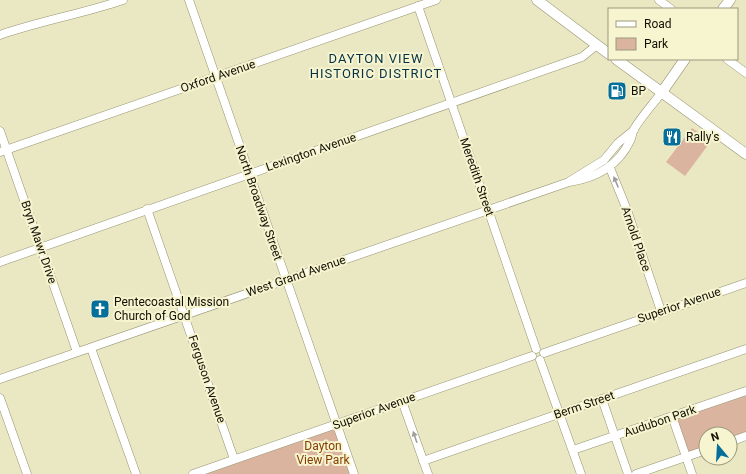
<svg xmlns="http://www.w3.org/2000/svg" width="746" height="474" font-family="Roboto,sans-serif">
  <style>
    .green { fill: #dab49e }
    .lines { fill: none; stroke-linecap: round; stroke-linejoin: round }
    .minor-casing { stroke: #979472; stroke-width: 9 }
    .major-casing { stroke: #979472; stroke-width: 11 }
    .minor { stroke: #fff; stroke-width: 8 }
    .major { stroke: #fff; stroke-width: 10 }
    .oneway { fill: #a09f9b }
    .labels { text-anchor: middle; stroke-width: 4; stroke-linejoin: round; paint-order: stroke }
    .street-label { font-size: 12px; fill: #111004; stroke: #f7f4d0 }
    .poi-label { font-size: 12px; fill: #111004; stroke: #f7f4d0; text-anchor: start }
    .park-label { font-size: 12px; fill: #843d00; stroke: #f7f4d0 }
    .neighbourhood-label { font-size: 13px; letter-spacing: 1px; fill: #043147; stroke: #f7f4d0 }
  </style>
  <rect width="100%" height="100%" fill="#eae7c3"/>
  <g class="green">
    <path d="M692,128L711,141L685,176L666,162Z"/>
    <path d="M746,391V435L730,441V434H706V449L688,455L674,416Z"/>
    <path d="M337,425L354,474H193Z"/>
  </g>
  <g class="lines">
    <g class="minor-casing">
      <g id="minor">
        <path d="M189,0L354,474"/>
        <path d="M659,0L671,9"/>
        <path d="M418,6L536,349"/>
        <path d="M0,35C40,21 82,14 123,0"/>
        <path d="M727,59L746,73"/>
        <path d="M0,131L77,352"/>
        <path d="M0,152L436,0"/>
        <path d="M610,168L627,210L661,311"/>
        <path d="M570,181L604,160L618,143L634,130"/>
        <path d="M147,209L234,459"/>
        <path d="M0,262L582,57L597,45"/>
        <path d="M91,348L136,474"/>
        <path d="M544,353L746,283"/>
        <path d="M540,360L581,474"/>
        <path d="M0,379L569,182C596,178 618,166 630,141C632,137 632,133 634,129C642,116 653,104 662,92"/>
        <path d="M0,398L27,474"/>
        <path d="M602,399L628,474"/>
        <path d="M402,401L428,474"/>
        <path d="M672,416L692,474"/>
        <path d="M730,442L746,436"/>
        <path d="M573,450L746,391"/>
        <path d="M423,461L746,349"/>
        <path d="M193,474L532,356"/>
        <path d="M636,474L706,450"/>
      </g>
    </g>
    <g class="major-casing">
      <g id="major">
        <path d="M537,0L609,54"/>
        <path d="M723,9L730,0"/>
        <path d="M616,59L746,154"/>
        <path d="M662,92L685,59"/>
      </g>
    </g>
    <use href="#minor" class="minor"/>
    <use href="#major" class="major"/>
  </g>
  <defs><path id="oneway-solid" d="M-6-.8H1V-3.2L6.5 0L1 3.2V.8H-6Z"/></defs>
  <g class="oneway">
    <use href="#oneway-solid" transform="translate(616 182) rotate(-113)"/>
    <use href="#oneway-solid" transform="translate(415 437) rotate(-109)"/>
  </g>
  <defs>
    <g id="fuel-square" transform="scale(1)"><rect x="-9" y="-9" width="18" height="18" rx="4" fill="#046f9b" stroke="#f7f4d0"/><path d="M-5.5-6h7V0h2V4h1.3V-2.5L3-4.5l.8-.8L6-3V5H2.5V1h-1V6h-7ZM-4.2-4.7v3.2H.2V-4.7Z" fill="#fff"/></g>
    <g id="restaurant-square" transform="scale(1)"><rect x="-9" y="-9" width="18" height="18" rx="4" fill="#046f9b" stroke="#f7f4d0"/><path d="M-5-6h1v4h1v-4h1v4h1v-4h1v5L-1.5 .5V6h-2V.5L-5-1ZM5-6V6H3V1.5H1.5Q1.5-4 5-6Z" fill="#fff"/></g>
    <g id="church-square" transform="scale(1)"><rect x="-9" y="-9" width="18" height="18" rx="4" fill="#046f9b" stroke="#f7f4d0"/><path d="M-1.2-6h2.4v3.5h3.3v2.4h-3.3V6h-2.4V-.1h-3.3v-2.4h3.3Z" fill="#fff"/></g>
  </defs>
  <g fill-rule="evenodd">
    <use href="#fuel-square" x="617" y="91"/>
    <use href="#restaurant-square" x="672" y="137"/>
    <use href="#church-square" x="100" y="309"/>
  </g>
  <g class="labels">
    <g class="street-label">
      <text transform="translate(218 76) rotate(-19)" y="4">Oxford Avenue</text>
      <text transform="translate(311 152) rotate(-19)" y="4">Lexington Avenue</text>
      <text transform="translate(477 177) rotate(71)" y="4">Meredith Street</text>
      <text transform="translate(259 203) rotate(71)" y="4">North Broadway Street</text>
      <text transform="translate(636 239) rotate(71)" y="4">Arnold Place</text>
      <text transform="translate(39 242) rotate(71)" y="4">Bryn Mawr Drive</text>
      <text transform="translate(296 276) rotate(-19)" y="4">West Grand Avenue</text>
      <text transform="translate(679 305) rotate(-19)" y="4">Superior Avenue</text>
      <text transform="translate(207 379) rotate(71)" y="4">Ferguson Avenue</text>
      <text transform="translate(584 405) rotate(-19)" y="4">Berm Street</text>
      <text transform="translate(374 411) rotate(-20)" y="4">Superior Avenue</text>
      <text transform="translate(660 421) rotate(-19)" y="4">Audubon Park</text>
    </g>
    <g class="poi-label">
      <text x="631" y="95">BP</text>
      <text x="686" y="141">Rally's</text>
      <text x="114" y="306">Pentecoastal Mission<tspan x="114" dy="14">Church of God</tspan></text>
    </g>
    <g class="park-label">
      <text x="323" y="450">Dayton<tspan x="323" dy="14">View Park</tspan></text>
    </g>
    <g class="neighbourhood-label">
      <text x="376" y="63">DAYTON VIEW<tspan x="376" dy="15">HISTORIC DISTRICT</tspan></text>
    </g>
  </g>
  <rect x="608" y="8" width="130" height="52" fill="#f7f4d0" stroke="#9b997e"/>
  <rect x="616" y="21" width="20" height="6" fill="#ffffff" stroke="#9b997e"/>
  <text x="644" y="28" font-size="12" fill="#111004">Road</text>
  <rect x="616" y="38" width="20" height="12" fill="#dab49e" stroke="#9b997e"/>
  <text x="644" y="48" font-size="12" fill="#111004">Park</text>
  <g transform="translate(718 446) rotate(342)"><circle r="19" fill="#f7f4d0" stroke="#9b997e"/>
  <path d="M0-3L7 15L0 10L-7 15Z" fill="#046f9b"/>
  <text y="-6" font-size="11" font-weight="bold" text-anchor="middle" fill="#111004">N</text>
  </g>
</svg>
